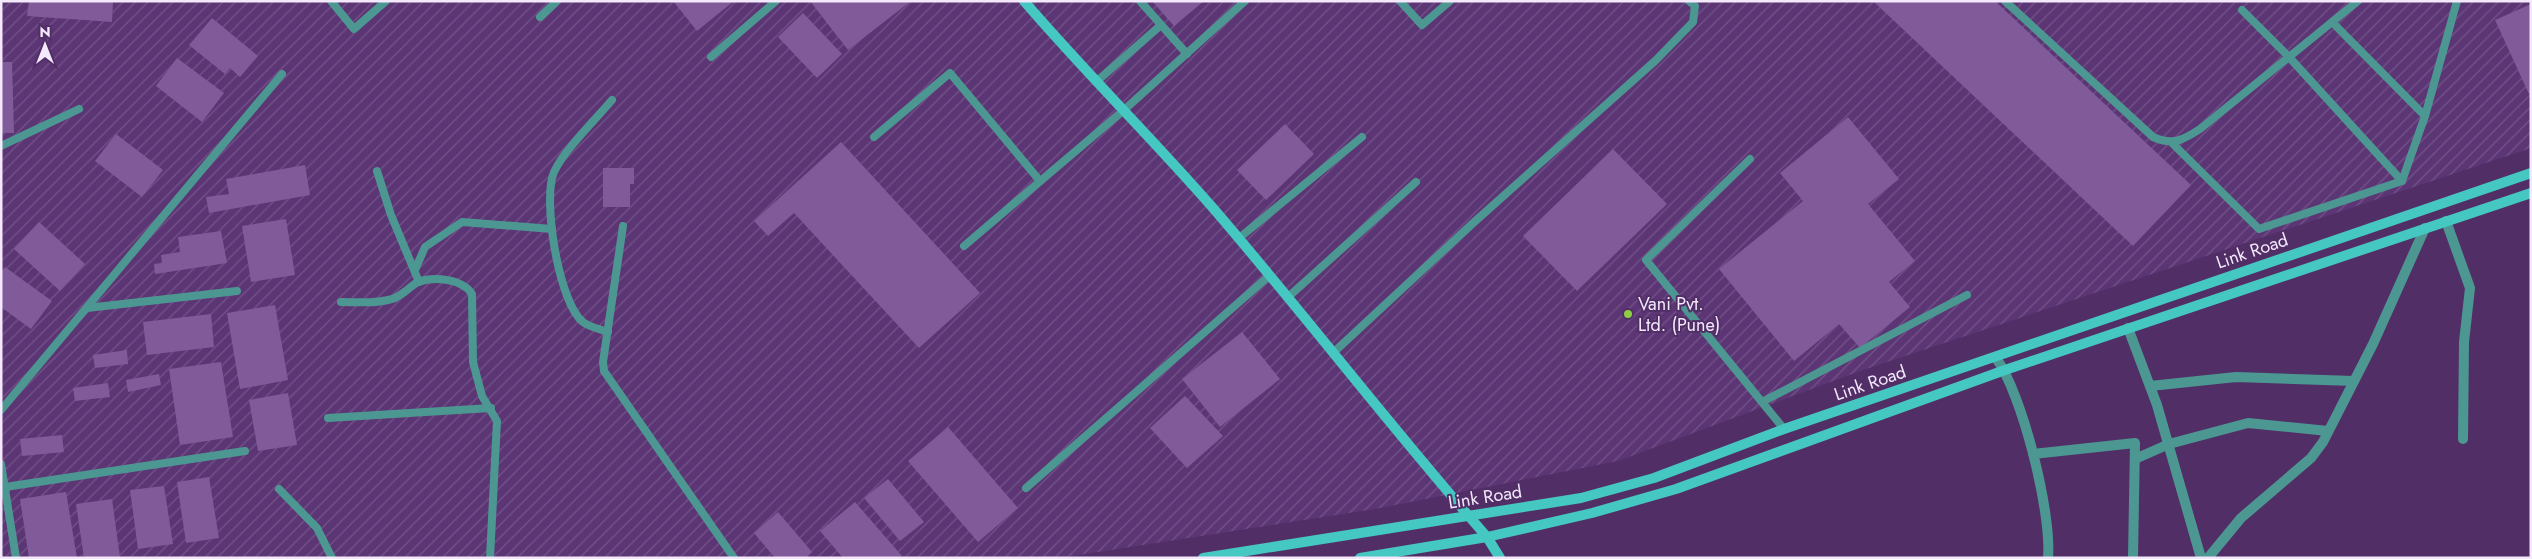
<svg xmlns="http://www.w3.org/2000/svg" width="2532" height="559" font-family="Jost,sans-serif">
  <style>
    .industrial { fill: url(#industrial-furrows) }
    .building { fill: #805a99 }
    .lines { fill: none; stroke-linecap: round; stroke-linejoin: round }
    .lane { stroke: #4d9793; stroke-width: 8 }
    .street { stroke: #4d9793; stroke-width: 10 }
    .secondary { stroke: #45c7c2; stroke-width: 10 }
    .poi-dot { fill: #8dce44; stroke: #512f66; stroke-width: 2 }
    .labels { text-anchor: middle; stroke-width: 4; stroke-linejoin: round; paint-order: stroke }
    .street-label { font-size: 18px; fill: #f3e8fc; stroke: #512f66 }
    .poi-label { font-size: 18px; fill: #f3e8fc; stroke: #512f66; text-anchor: start }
  </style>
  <defs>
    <pattern id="industrial-furrows" width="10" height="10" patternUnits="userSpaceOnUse" patternTransform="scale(1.25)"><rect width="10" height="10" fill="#5c3674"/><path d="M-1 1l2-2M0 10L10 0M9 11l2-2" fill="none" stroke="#745389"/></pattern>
  </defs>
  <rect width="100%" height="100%" fill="#512f66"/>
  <path class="industrial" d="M1,1H2531V148L1860,371L1618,461L1375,509L1059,558H1Z"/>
  <g class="building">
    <path d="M29,1H113L112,22L27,16Z"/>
    <path d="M673,1H734L697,31Z"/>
    <path d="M810,1H911L848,50Z"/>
    <path d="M1152,1H1204L1174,26Z"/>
    <path d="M1873,1H1995L2191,185L2133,246Z"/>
    <path d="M2531,4V93L2529,94L2495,20Z"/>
    <path d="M803,13L842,54L817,78L778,37Z"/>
    <path d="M212,18L258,56L240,77L230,68L225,74L189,45Z"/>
    <path d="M177,58L224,93L202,122L156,86Z"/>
    <path d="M1,62H12L14,133H1Z"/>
    <path d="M1848,117L1899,179L1868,204L1915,261L1889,282L1910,307L1860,348L1839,324L1794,361L1719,269L1803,201L1780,173Z"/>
    <path d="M1285,124L1314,154L1266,200L1237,170Z"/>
    <path d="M116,134L163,170L142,197L95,161Z"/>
    <path d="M841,142L980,293L919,348L794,213L768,236L754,221Z"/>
    <path d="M1613,149L1667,204L1577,291L1523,236Z"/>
    <path d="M305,165L310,195L209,213L206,197L229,194L226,179Z"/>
    <path d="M603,168H634V184H630V207H603Z"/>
    <path d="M286,219L295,275L251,282L242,226Z"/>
    <path d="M39,222L85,264L60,291L14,249Z"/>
    <path d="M221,231L227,263L155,274L154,264L162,263L161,255L180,252L178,237Z"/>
    <path d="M5,267L52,301L31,329L1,307V272Z"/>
    <path d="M275,305L288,380L240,389L227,313Z"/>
    <path d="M211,314L214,347L147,355L143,322Z"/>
    <path d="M1242,332L1280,379L1220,427L1182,379Z"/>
    <path d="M127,350L128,364L95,368L93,355Z"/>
    <path d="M221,362L233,437L180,445L169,369Z"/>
    <path d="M159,374L161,385L128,392L126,380Z"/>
    <path d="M108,383L110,397L75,401L73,388Z"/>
    <path d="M288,393L297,445L258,451L249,400Z"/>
    <path d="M1185,396L1223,436L1187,468L1150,428Z"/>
    <path d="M948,427L1018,508L978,542L908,461Z"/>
    <path d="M62,435L64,452L22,456L20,439Z"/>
    <path d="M209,477L219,538L186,543L177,482Z"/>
    <path d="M888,479L924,522L900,541L864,498Z"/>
    <path d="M164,486L173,544L138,549L130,490Z"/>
    <path d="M66,492L77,558H29L20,499Z"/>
    <path d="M112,499L120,557L84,558L76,504Z"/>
    <path d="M855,502L902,556L899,558H843L820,531Z"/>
    <path d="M778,512L812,552L806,558H775L754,533Z"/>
  </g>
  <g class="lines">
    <g class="lane">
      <path d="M331,1L354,29L386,1"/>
      <path d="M1140,1L1187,54"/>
      <path d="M1400,1L1422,25L1450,1"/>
      <path d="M2005,1L2153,137C2173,146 2183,140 2200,129L2358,1"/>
      <path d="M540,17L557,1"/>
      <path d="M2332,22L2425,116"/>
      <path d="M711,57L776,1"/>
      <path d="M1096,82L1161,25"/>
      <path d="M874,137L950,73L1040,181"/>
      <path d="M2172,143L2259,229L2402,181L2289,57L2242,10"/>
      <path d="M1,146L79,109"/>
      <path d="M1750,159L1646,260L1784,429"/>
      <path d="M377,171L391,215L419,282"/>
      <path d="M2402,181L2425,116L2457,1"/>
      <path d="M623,226L603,362L604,371L734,558"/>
      <path d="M1238,239L1362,137"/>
      <path d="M964,246L1124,110L1245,1"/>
      <path d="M415,270L425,247L462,222L552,229"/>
      <path d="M1287,298L1416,182"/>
      <path d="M341,302C357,302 376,304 392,299C402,296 409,287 418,282C434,276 463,279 472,294L473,362L482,396L497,421L490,558"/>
      <path d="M87,308L237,291"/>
      <path d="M608,332C600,329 589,327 583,322C559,304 542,199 554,172C564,150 596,119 612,100"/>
      <path d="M1334,352L1472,224L1655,61L1693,22L1695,6L1689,1"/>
      <path d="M1762,402L1967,295"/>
      <path d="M1,410L282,74"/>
      <path d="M328,418L491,408"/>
      <path d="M1,464L16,558"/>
      <path d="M5,487L245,451"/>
      <path d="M1026,488L1269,276"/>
      <path d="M279,489L317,528L332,558"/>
    </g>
    <g class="street">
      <path d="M2446,221L2470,288L2464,342L2463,439"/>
      <path d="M2128,328L2157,405L2201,558"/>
      <path d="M1996,358C2022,393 2052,513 2048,558"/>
      <path d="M2150,386L2236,377L2354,381"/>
      <path d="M2033,454L2135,443L2133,558"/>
      <path d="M2135,459L2169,444L2248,423L2328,431"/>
      <path d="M2208,558L2241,518L2311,458L2323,442L2373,344L2425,228"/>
    </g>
    <g class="secondary">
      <path d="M1024,1C1085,72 1152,138 1213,208C1306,316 1393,430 1487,537L1500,558"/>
      <path d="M1203,558L1581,498L1654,478L1784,429L2531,173"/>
      <path d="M1360,558L1487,537L1592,513L1676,489L2005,370L2531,193"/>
    </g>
  </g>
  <circle class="poi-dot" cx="1628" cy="314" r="5"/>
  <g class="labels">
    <g class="street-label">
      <text transform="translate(2252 251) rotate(-19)" y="6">Link Road</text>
      <text transform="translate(1870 383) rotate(-19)" y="6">Link Road</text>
      <text transform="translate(1485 497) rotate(-9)" y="6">Link Road</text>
    </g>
    <g class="poi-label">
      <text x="1638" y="310">Vani Pvt.<tspan x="1638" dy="21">Ltd. (Pune)</tspan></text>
    </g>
  </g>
  <rect width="2532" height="559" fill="none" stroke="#f3e8fc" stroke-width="5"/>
  <g transform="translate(45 45)" stroke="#512f66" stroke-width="4" paint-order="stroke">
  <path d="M0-4L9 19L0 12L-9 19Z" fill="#f3e8fc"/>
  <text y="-8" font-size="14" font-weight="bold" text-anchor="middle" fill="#f3e8fc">N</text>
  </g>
</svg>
